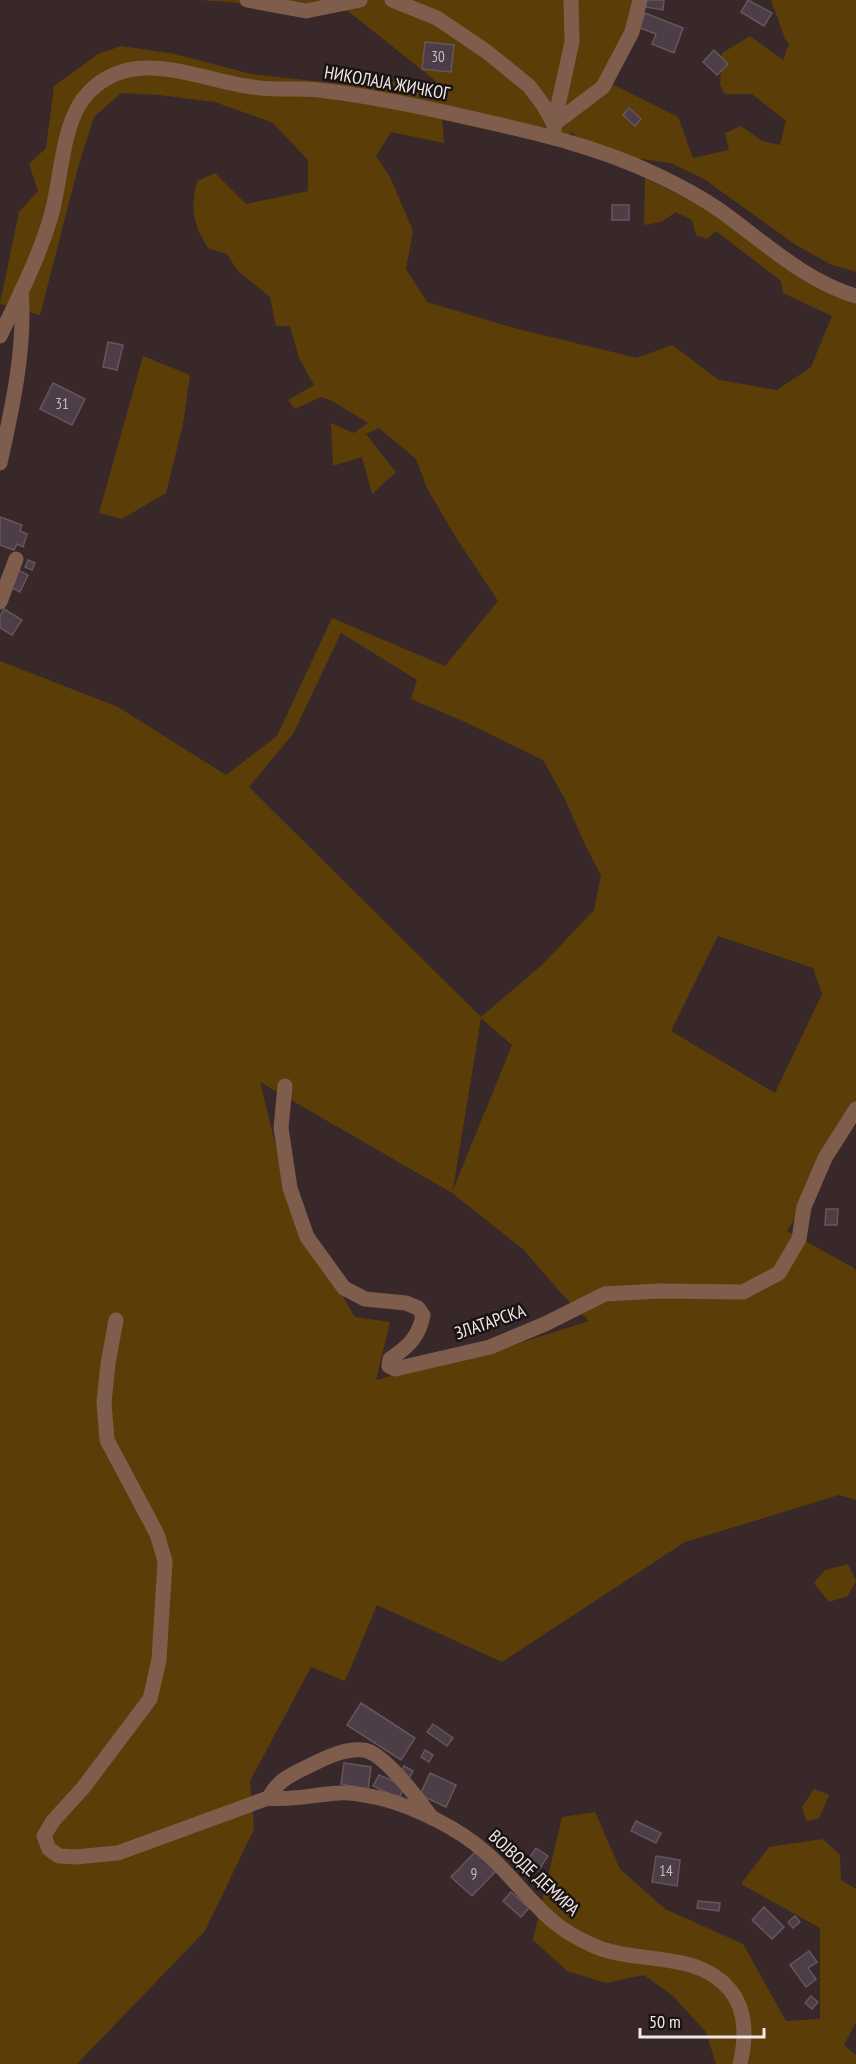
<svg xmlns="http://www.w3.org/2000/svg" width="856" height="2064" font-family="'PT Sans Narrow',sans-serif">
  <style>
    .green { fill: #5b3e07; fill-rule: evenodd }
    .building { fill: #4c3d46; stroke: #65565e; stroke-width: 1.5 }
    .lines { fill: none; stroke-linecap: round; stroke-linejoin: round }
    .minor { stroke: #7e5d4d; stroke-width: 15 }
    .tertiary { stroke: #7e5d4d; stroke-width: 15 }
    .labels { text-anchor: middle; stroke-width: 5; stroke-linejoin: round; paint-order: stroke }
    .number-label { font-size: 15px; fill: #c8bcbf }
    .street-label { font-size: 18px; fill: #f2e7e7; stroke: #1a1313 }
  </style>
  <rect width="100%" height="100%" fill="#382829"/>
  <g class="green">
    <path d="M200,0H634L612,84L678,117L693,158L729,150L725,133L741,126L762,141L780,145L786,121L752,94H725L720,85L722,53L750,36L783,60L789,44L785,39L771,0H856V272L830,264L796,245L704,179L671,163L578,150L573,132L555,144L442,120L444,143L391,132L376,156L390,177L413,231L406,269L427,302L514,328L637,358L672,345L719,380L777,390L811,367L832,316L783,293L781,281L716,231L707,239L696,235L692,220L676,212L661,222L644,225L645,178L703,207L856,303V1123L787,1231L854,1268L856,1271V1500L839,1495L685,1542L502,1662L377,1605L345,1681L311,1667L250,1781L254,1829L205,1931L77,2064H0V661L118,707L226,775L277,736L332,618L445,666L498,601L455,536L427,488L416,459L379,428L366,434L396,472L372,494L362,457L333,466L331,423L354,433L368,423L332,401L321,397L295,409L288,400L314,385L299,358L290,326H276L270,297L237,270L227,254L208,248C193,224 190,209 197,181L215,173L246,204L308,191V160L273,123L215,102L159,95L121,93L94,117L79,164L40,315L0,304L19,212L38,191L29,164L46,148L54,86L98,54L121,46L175,54L251,74L377,88L397,80L437,82L348,11ZM341,633L417,680L411,699L465,722L543,760L565,799L586,847L601,875L594,910L543,964L481,1017L249,787L293,734ZM718,936L813,968L822,994L775,1093L671,1031ZM481,1018L512,1045L453,1190V1189ZM260,1082L452,1193L523,1249L560,1292L589,1321L510,1346L376,1380L390,1322L355,1317L292,1212Z"/>
    <path d="M143,356L190,375L183,424L166,493L122,519L99,513Z"/>
    <path d="M848,1564L856,1581L848,1596L829,1602L814,1583L825,1570Z"/>
    <path d="M814,1789L829,1795L819,1819L806,1821L802,1807Z"/>
    <path d="M595,1812L620,1869L665,1909L743,1944L786,2021L820,2019V1928L741,1884L769,1847L823,1839L840,1855L841,1880L856,1889V2022L844,2045L856,2055V2064H716L706,2032L672,1995L644,1975L606,1983L567,1971L533,1940L562,1817Z"/>
  </g>
  <g class="building">
    <path d="M646,0H664L663,10L645,7Z"/>
    <path d="M748,0L772,13L764,26L741,12Z"/>
    <path d="M645,13L683,28L674,53L652,44L656,34L640,28Z"/>
    <path d="M425,42L454,45L451,72L422,69Z"/>
    <path d="M714,50L728,64L717,75L703,62Z"/>
    <path d="M629,108L641,119L635,126L623,115Z"/>
    <rect x="612" y="205" width="17" height="15"/>
    <path d="M108,342L123,345L117,370L103,367Z"/>
    <path d="M53,383L85,399L72,425L40,409Z"/>
    <path d="M0,517L22,525L20,531L27,534L23,547L17,544L14,550L0,545Z"/>
    <path d="M28,560L35,563L32,570L25,567Z"/>
    <path d="M16,569L28,575L20,592L8,586Z"/>
    <path d="M4,609L22,620L12,635L0,628V616Z"/>
    <path d="M826,1209H838L837,1225H825Z"/>
    <path d="M361,1703L415,1738L401,1760L347,1725Z"/>
    <path d="M433,1724L453,1738L447,1746L427,1732Z"/>
    <path d="M425,1750L433,1755L429,1762L421,1757Z"/>
    <path d="M344,1763L371,1767L368,1789L341,1784Z"/>
    <path d="M404,1766L413,1771L409,1778L400,1773Z"/>
    <path d="M430,1773L456,1785L446,1807L420,1795Z"/>
    <path d="M379,1775L405,1786L399,1798L373,1786Z"/>
    <path d="M636,1821L661,1833L656,1843L631,1831Z"/>
    <path d="M536,1848L548,1856L538,1871L526,1863Z"/>
    <path d="M476,1851L496,1871L472,1896L451,1877Z"/>
    <path d="M656,1856L680,1860L677,1886L652,1882Z"/>
    <path d="M511,1892L529,1908L521,1917L503,1901Z"/>
    <path d="M698,1901L720,1903L719,1911L697,1908Z"/>
    <path d="M764,1907L784,1927L772,1939L752,1920Z"/>
    <path d="M795,1916L800,1922L793,1928L788,1922Z"/>
    <path d="M809,1951L817,1962L808,1968L816,1979L806,1987L790,1965Z"/>
    <path d="M811,1996L818,2002L812,2009L805,2003Z"/>
  </g>
  <g class="lines">
    <g class="minor">
      <path d="M247,0L306,11L360,0"/>
      <path d="M392,0L437,18L487,52L529,86L544,106L554,124V137"/>
      <path d="M554,124L603,87L632,32L640,0"/>
      <path d="M554,124L572,42L571,0"/>
      <path d="M0,463C12,409 26,347 21,291"/>
      <path d="M0,602L16,559"/>
      <path d="M285,1086L281,1128L290,1188L307,1237L344,1288L365,1299L406,1303L418,1308L423,1315C419,1337 408,1347 390,1359L389,1366L395,1369L490,1347L545,1324L605,1294L659,1291L743,1292L779,1273L799,1239L804,1207L825,1158L856,1109"/>
      <path d="M116,1320L108,1364L104,1402L107,1440L157,1534L165,1561L159,1660L150,1699L83,1788L53,1821L44,1836L49,1849L59,1856L75,1857L118,1853L268,1798C292,1801 315,1794 340,1793C352,1792 368,1796 380,1798C415,1807 458,1828 485,1852C510,1873 529,1902 555,1923C565,1931 579,1939 590,1944C633,1966 695,1948 730,1990C747,2010 746,2040 740,2064"/>
      <path d="M269,1798C277,1780 294,1773 311,1765C327,1757 345,1748 364,1750C384,1753 420,1801 432,1818"/>
    </g>
    <path class="tertiary" d="M0,336C19,297 39,257 51,216C62,179 61,120 89,92C136,43 204,83 260,88C280,90 300,88 319,90C372,96 423,107 475,119C537,133 599,147 657,175C678,185 699,196 718,209C762,240 804,281 856,296"/>
  </g>
  <g class="labels">
    <g class="number-label">
      <text x="438" y="62">30</text>
      <text x="62" y="409">31</text>
      <text x="666" y="1876">14</text>
      <text x="474" y="1879">9</text>
    </g>
    <g class="street-label">
      <text transform="translate(387 83) rotate(10)" y="6">НИКОЛАЈА ЖИЧКОГ</text>
      <text transform="translate(490 1322) rotate(-19)" y="6">ЗЛАТАРСКА</text>
      <text transform="translate(534 1873) rotate(43)" y="6">ВОЈВОДЕ ДЕМИРА</text>
    </g>
  </g>
  <path d="M640 2028v9h124v-9" fill="none" stroke="#f2e7e7" stroke-width="3"/>
  <text x="649" y="2028" font-size="18" fill="#f2e7e7" stroke="#1a1313" stroke-width="4.5" paint-order="stroke">50 m</text>
</svg>
